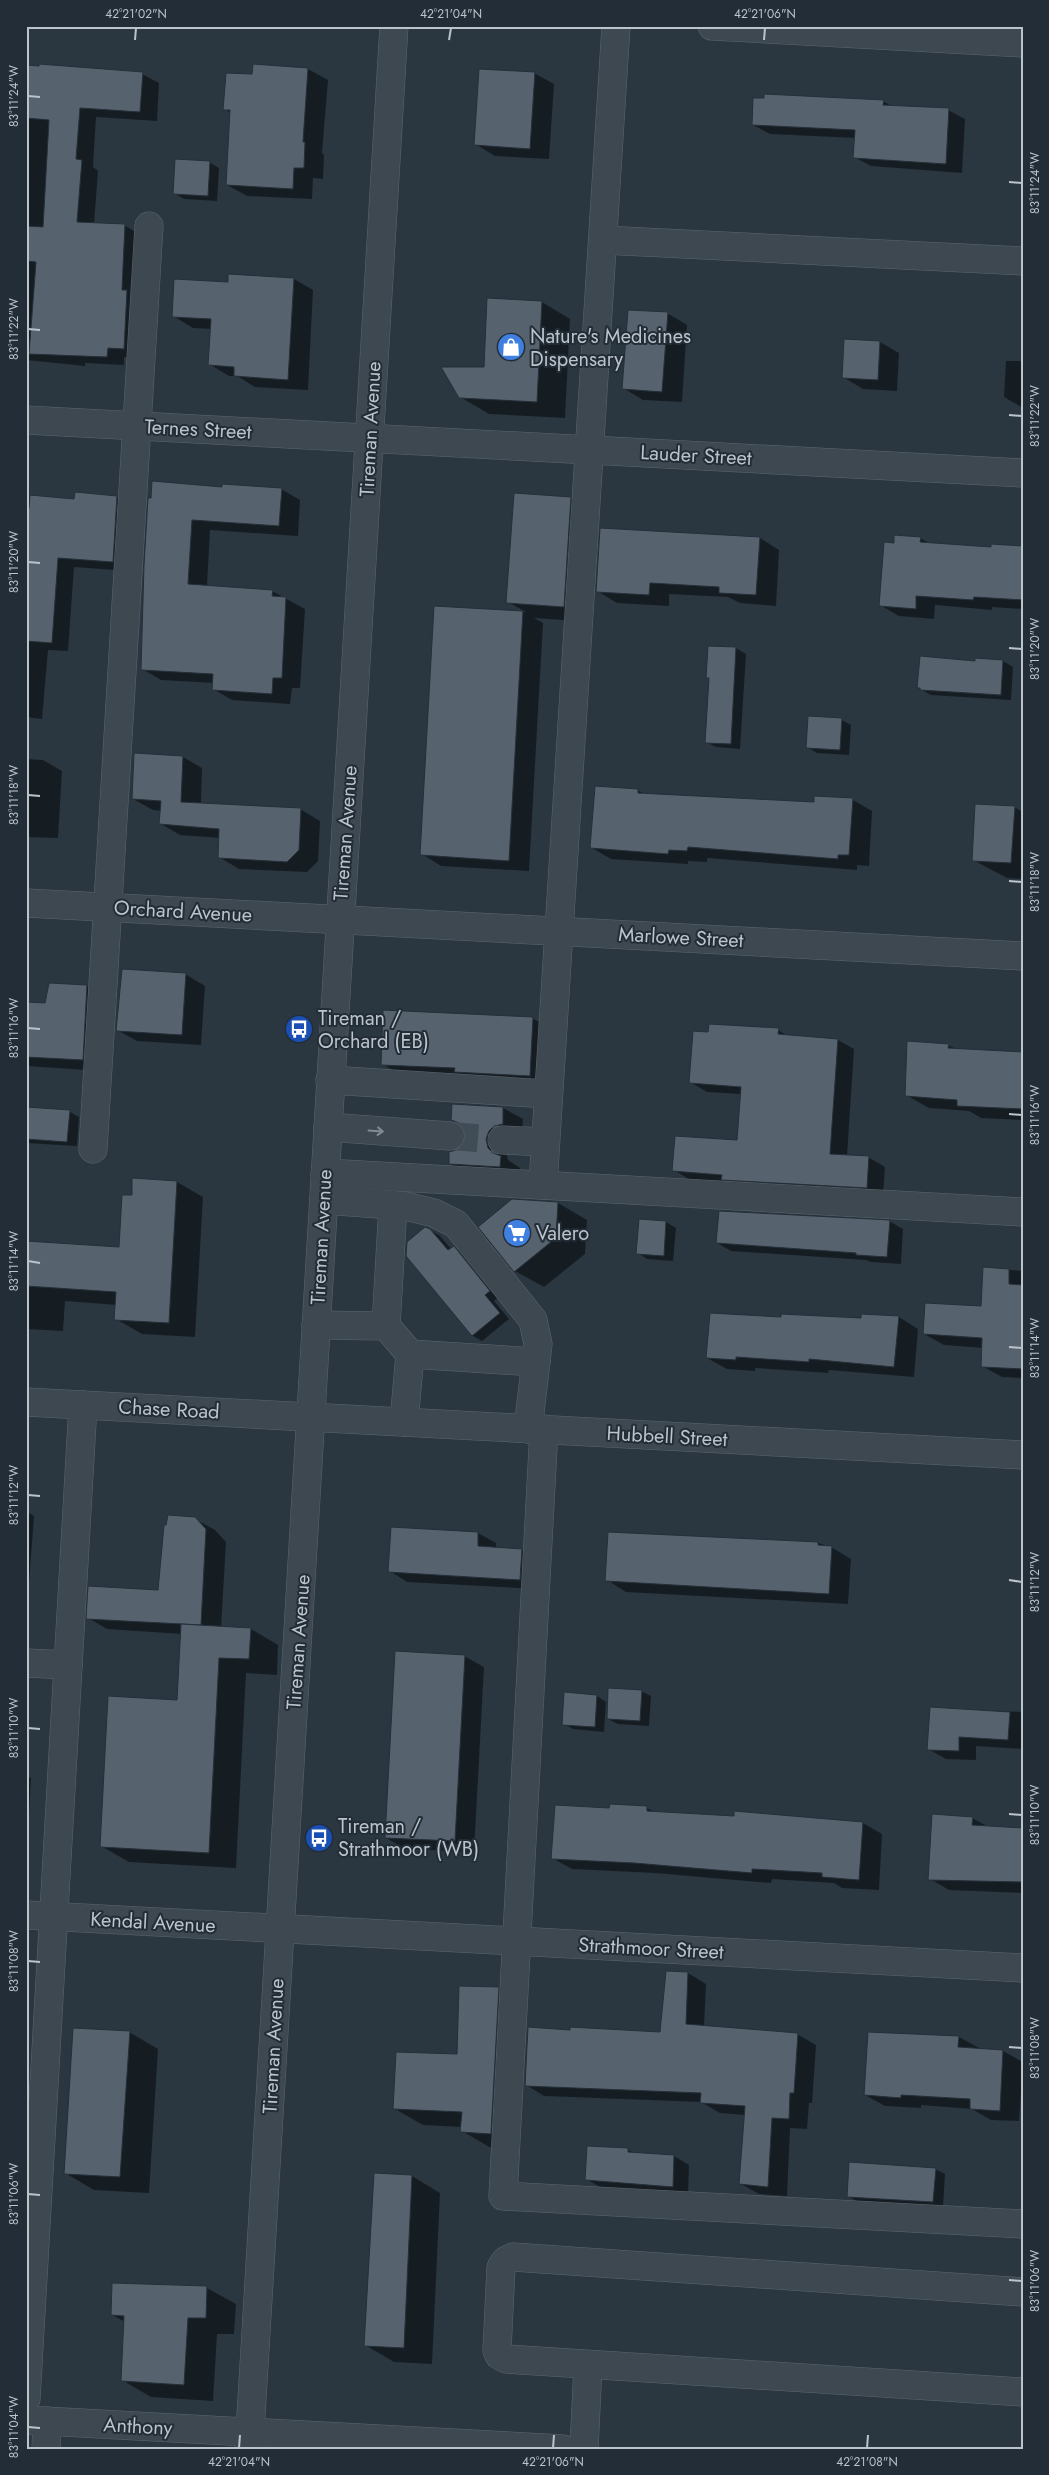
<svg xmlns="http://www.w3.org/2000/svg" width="1049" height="2475" font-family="Jost,sans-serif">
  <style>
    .shadow { fill: #0007 }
    .building { fill: #56626e; stroke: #252f39 }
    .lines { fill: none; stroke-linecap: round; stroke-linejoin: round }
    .minor-tunnel { stroke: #404c56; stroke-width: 28; stroke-dasharray: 28 14; stroke-linecap: butt }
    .minor-casing { stroke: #5c666f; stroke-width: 29 }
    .minor { stroke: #3e4851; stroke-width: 28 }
    .oneway { stroke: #838c94 }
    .ticks { fill: none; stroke: #bbc3cb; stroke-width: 2 }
    .labels { text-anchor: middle; stroke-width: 4; stroke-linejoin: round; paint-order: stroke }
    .poi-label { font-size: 20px; fill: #bbc3cb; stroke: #232d37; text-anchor: start }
    .street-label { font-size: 20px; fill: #bbc3cb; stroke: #232d37 }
    .neatline { fill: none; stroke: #bbc3cb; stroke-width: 2 }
    .ticks-label { font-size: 12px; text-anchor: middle; fill: #bbc3cb }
  </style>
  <rect width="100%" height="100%" fill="#2a3741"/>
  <g class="shadow">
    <path d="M254,65L308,69L328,80L322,153L324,155L323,179L313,178L312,199L247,196L227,185L231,113L224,109L254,76Z"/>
    <path d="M26,66L142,74L159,83L157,121L96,117L93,167L98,171L94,224L125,226L142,235L140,358L124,357V365L85,363V366L26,360L28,200H26Z"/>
    <path d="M534,73L554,84L549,159L495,156L475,144Z"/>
    <path d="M883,101L893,107L948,110L965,119L962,173L871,166L854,157L856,138L770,134L753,125Z"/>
    <path d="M209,162L219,168L217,201L184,199L174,193Z"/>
    <path d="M294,279L313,290L308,390L255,387L237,376H229L209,364L212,329L193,328L173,316L229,283Z"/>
    <path d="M542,302L570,319L565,418L489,414L460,397Z"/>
    <path d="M667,313L687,325L682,402L643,400L623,388Z"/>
    <path d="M880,342L899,353L897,391L863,389L843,377Z"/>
    <path d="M1006,361H1023V408L1004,397Z"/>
    <path d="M223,488L281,489L300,500L298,536L210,530L207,586L272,591L305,609L300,688H292L290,704L232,700L213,689L214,683L161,680L142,669L149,499Z"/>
    <path d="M117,497L133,506L129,571L74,567L68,651L48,650L42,719L26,717V510L76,500Z"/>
    <path d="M570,498L599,515L592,622L534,618L543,623L529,871L441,866L422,854L436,607L526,612L508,602Z"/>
    <path d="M760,538L779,550L776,606L740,603L728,597L669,594V606L617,603L597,591Z"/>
    <path d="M920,538L931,544L992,548L1023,547V609L992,607V610L935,605L934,619L899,616L880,605L895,544Z"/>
    <path d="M736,648L746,654L740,749L716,747L706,742L710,679L707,677Z"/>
    <path d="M1003,661L1013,667L1011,700L931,695L922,690L976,663Z"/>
    <path d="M842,720L851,725L849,755L817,753L807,747Z"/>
    <path d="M183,757L202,768L201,804L300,809L320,821L318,861L307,872L239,869L219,857L220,838L180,835L161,824V811L153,810L133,799Z"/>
    <path d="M26,759L43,760L62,771L58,838L26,837Z"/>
    <path d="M637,790L645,794L815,803L853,800L872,811L869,866L857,865V870L707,858V862L688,861V864L611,859L592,848Z"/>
    <path d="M1014,807L1023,812V879L1007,878L973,860Z"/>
    <path d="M185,974L205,986L201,1045L137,1041L117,1030Z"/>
    <path d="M50,984L87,986L107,997L102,1071L26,1066V1003L46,1004Z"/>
    <path d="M532,1018L561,1034L558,1092L411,1081L382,1064Z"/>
    <path d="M778,1030L790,1037L838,1040L854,1049L847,1156L868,1157L885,1167L883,1196L690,1180L674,1170L738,1142L741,1094L707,1092L690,1082L709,1033Z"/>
    <path d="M948,1045L956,1049L1023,1053V1120L981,1118L969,1111L929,1108L906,1095Z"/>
    <path d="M503,1108L523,1119L522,1135L506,1151L508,1160L520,1168L519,1178L470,1175L450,1164L457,1151L464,1146L467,1137L463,1126L453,1120Z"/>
    <path d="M26,1110L70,1112L79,1117L77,1146L26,1143Z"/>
    <path d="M177,1182L203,1197L195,1337L142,1334L116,1319L117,1305L65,1301L63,1331L26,1329V1243L120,1248L133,1196Z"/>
    <path d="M558,1203L587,1220L585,1254L544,1287L515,1271Z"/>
    <path d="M889,1221L903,1229L901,1264L871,1262L866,1260L731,1251L717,1243Z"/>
    <path d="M666,1222L676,1228L673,1261L647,1259L638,1253Z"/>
    <path d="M430,1230L440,1236L451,1249L454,1248L463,1253L499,1297L494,1301L509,1319L482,1341L473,1336Z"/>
    <path d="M984,1268L1023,1271V1378L1002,1377L982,1366L983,1348L944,1345L924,1334L982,1308Z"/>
    <path d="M899,1317L918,1329L914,1377L829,1370L828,1373L755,1368V1371L727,1369L707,1358L782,1318Z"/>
    <path d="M26,1511L34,1516L27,1611H26Z"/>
    <path d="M195,1519L215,1530L226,1542L221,1628L251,1629L278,1645L277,1675L246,1673L236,1868L129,1862L101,1846L179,1701L182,1634L107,1629L88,1618L159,1591Z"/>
    <path d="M392,1529L478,1533L496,1543V1548L522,1550L539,1560L538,1589L407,1582L390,1571Z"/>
    <path d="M818,1543L831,1547L851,1559L848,1604L626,1592L607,1580Z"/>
    <path d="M464,1656L484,1667L474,1852L406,1849L386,1838Z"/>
    <path d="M641,1691L651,1696L649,1726L618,1724L608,1719Z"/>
    <path d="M597,1696L606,1702L604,1732L573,1729L564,1724Z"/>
    <path d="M931,1708L1023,1712V1749L976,1746V1760L946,1759L928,1749Z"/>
    <path d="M26,1775L31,1778L27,1851H26Z"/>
    <path d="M647,1808L656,1813L863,1823L882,1834L879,1890L842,1888L834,1883L772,1879L771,1883L655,1873L572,1869L552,1858L610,1810Z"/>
    <path d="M972,1818L989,1827L1023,1829V1893L949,1890L930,1879Z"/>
    <path d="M688,1973L706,1984L704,2027L797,2034L816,2045L812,2103H809L807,2129L790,2128L787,2196L759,2194L741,2184L745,2115L720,2113L701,2102L544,2096L526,2085L661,2033Z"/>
    <path d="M498,1988L527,2005L519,2150L491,2148L462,2131V2127L423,2125L395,2109L458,2055Z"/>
    <path d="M129,2032L158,2049L149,2193L94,2190L65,2173Z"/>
    <path d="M959,2037L979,2048L1003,2051L1023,2062L1019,2121L991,2120L972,2109L921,2105V2108L885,2106L865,2095Z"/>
    <path d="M628,2150L636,2154L674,2156L689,2165L688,2195L602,2188L586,2179Z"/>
    <path d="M935,2169L945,2174L943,2207L858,2202L848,2196Z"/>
    <path d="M412,2176L440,2193L432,2364L394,2362L365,2345Z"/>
    <path d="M207,2288L236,2304L234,2334H217L213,2401L151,2397L122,2380L125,2322L112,2315Z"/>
  </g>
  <g class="building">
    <path d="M39,64L143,72L140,112L80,108L76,159L82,160L77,222L125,224L122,290H127L124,349L108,348L107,357L29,354L36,262L26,261V226L43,227L49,120L26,118V65L39,66Z"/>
    <path d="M253,64L308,68L303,142H305L304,168H294L293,189L226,185L230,110H223L226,73L252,74Z"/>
    <path d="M479,69L535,72L530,149L474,145Z"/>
    <path d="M764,94L884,100L883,105L949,108L946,164L853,158L855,130L752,125L753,98H764Z"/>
    <path d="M175,159L210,161L208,196L173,194Z"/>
    <path d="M228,274L294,278L288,380L234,376V367L208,365L211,319L172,317L174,279L228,282Z"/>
    <path d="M487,298L542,301L537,402L459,398L441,367H484Z"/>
    <path d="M628,310L668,312L662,392L622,389Z"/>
    <path d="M844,339L880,341L878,380L842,378Z"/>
    <path d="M152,481L222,487V484L282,488L279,526L192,520L188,584L273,590L272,596L286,597L282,678H273L272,694L212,690L213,674L141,670L144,565L148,498H151Z"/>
    <path d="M75,492L117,496L113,562L58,558L52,643L26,641V508H29L30,495L74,499Z"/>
    <path d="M514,493L571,497L564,607L506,603Z"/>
    <path d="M600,528L760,537L756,595L719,593V587L650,583L649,595L596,592Z"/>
    <path d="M894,535L921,537L920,542L991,547V544L1023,546V600L974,597L973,600L916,596V609L879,606L884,542L894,543Z"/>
    <path d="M434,606L523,611L509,861L420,855Z"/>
    <path d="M708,646L736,647L731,744L705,743L709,678H706Z"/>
    <path d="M920,656L975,661V658L1003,660L1001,695L920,690V688H917Z"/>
    <path d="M808,716L842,718L840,750L806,748Z"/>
    <path d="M134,753L183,756L181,802L301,808L299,850L287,862L218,858L219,829L159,824L161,801L132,799Z"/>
    <path d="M595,786L638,789V793L814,802V796L853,798L849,855H838V859L688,847L687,851L669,850L668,854L590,848Z"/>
    <path d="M975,804L1015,806L1011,863L972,861Z"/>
    <path d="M122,969L186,973L182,1035L116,1031Z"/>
    <path d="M49,983L87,985L83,1060L26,1057V1002L45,1003Z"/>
    <path d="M383,1010L533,1017L530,1076L454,1072L455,1068L381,1065Z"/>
    <path d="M709,1024L779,1028L778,1034L838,1039L830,1154L869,1156L867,1188L721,1180L722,1175L672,1171L675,1136L737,1140L741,1087L689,1083L693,1031L708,1032Z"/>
    <path d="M907,1041L949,1044L948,1048L1023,1052V1109L957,1106V1100L905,1096Z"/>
    <path d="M452,1104L503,1107V1124L494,1126L489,1131L486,1139L488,1148L493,1153L501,1156L500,1167L449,1164V1152L456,1150L463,1145L466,1137L464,1130L459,1123L451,1120Z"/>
    <path d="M26,1107L70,1110L67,1142L26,1139Z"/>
    <path d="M132,1178L177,1181L169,1323L114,1320L116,1292L26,1286V1241L119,1247L122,1195H132Z"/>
    <path d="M512,1199L558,1202L556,1238L514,1272L478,1227Z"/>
    <path d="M719,1211L890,1220L887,1257L856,1255V1253L716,1243Z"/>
    <path d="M639,1219L666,1221L664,1256L636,1254Z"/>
    <path d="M425,1227L430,1229L448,1250L454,1246L490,1291L485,1295L500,1313L472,1336L406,1256L407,1242Z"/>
    <path d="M983,1267L1009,1269V1284L1023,1285V1369L981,1367L982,1338L923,1334L925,1303L981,1306Z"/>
    <path d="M710,1313L781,1317V1314L861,1318V1314L899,1316L894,1367L809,1359V1362L736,1357V1360L706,1358Z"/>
    <path d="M168,1515L195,1517L206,1529L201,1625L86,1619L88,1586L158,1590L164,1525H166Z"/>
    <path d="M391,1527L478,1532V1546L522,1549L520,1580L388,1572Z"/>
    <path d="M608,1532L818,1542V1545L832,1546L829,1594L605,1581Z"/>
    <path d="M181,1624L251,1628L249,1659L219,1658L209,1853L100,1847L108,1696L177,1700Z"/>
    <path d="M395,1651L465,1655L455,1841L385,1838Z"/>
    <path d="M608,1688L642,1690L640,1721L607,1719Z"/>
    <path d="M564,1692L597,1695L595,1727L562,1725Z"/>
    <path d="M930,1707L1010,1712L1008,1740L959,1737V1751L927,1750Z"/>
    <path d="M610,1804L647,1806V1811L734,1816V1811L863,1822L859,1880L822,1877V1873L752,1869V1873L634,1863L551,1859L555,1805L609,1808Z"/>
    <path d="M932,1814L973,1817L972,1825L1023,1828V1882L928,1880Z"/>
    <path d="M666,1971L688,1972L686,2024L798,2033L794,2093H790L789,2119L772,2118L768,2187L739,2184L745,2106L700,2103L701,2093L525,2086L528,2027L570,2030V2027L660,2032Z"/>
    <path d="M459,1986L499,1987L491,2134L460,2132L462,2112L393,2109L396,2052L457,2054Z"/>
    <path d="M73,2028L130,2031L120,2177L64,2174Z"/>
    <path d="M868,2032L959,2036L958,2047L1003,2050L1000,2111L970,2109V2099L901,2095V2098L864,2095Z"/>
    <path d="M587,2146L628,2148V2152L674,2155L673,2187L585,2180Z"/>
    <path d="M849,2162L936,2168L933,2202L847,2197Z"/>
    <path d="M374,2173L412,2175L404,2348L364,2346Z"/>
    <path d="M112,2283L207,2286L206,2318H188L184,2385L121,2381L124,2316L111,2315Z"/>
  </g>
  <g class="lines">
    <path class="minor-tunnel" d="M450,1136L502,1140"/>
    <g class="minor-casing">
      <g id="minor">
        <path d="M712,26L1023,43"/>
        <path d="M603,240L1023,261"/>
        <path d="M26,420L1023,473"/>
        <path d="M26,903L1023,956"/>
        <path d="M330,1080L548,1094"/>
        <path d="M328,1127L450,1136"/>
        <path d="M502,1140L545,1142"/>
        <path d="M93,1149L149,226"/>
        <path d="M325,1173L1023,1212"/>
        <path d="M543,1185L616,26"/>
        <path d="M324,1200L405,1206L434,1213L456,1224L533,1320L538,1344L528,1429"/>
        <path d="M393,1205L386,1326L410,1354L404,1422"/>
        <path d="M316,1325L386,1326"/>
        <path d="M410,1354L536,1362"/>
        <path d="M26,1402L1023,1455"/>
        <path d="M544,1429L503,2196L1023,2224"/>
        <path d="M26,1663L68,1665"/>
        <path d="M26,1915L1023,1968"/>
        <path d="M1023,2292L513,2257L505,2261L501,2268L497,2350L499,2355L506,2359L1023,2392"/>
        <path d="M26,2399L83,1405"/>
        <path d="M26,2420L563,2449"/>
        <path d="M46,2449L47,2421"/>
        <path d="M249,2449L394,26"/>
        <path d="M584,2449L588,2365"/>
      </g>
    </g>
    <use href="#minor" class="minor"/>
  </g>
  <defs><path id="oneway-shaft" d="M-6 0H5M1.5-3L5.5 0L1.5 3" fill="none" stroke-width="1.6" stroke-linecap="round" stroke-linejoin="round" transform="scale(1.25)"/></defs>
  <use class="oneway" href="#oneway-shaft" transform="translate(376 1131) rotate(4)"/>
  <path class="ticks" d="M135,40L136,28M449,40L451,28M764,40L765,28M28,96L40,97M1009,182L1022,183M28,329L40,330M1009,415L1022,416M28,562L40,563M1009,648L1022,649M28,795L40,796M1009,881L1022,882M28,1028L40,1029M1009,1114L1022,1115M28,1261L40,1263M1009,1347L1022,1348M28,1495L40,1496M1009,1580L1022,1582M28,1728L40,1729M1009,1814L1022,1815M28,1961L40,1962M1009,2047L1022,2048M28,2194L40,2195M1009,2280L1022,2281M28,2427L40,2428M239,2448L240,2435M553,2448L554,2435M867,2448L868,2435"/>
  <defs>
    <g id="shop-disc" transform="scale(1.4375)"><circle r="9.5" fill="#3f7fe0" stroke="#232d37"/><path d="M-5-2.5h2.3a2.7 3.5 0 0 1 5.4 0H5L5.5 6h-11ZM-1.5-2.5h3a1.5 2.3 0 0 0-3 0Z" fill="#fff"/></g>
    <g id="bus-disc" transform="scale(1.4375)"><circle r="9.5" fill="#1a4fb4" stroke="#232d37"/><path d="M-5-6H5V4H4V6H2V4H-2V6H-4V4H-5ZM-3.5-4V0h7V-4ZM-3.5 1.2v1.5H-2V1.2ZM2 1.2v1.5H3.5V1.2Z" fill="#fff"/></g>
    <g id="supermarket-disc" transform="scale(1.4375)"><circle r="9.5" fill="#3f7fe0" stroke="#232d37"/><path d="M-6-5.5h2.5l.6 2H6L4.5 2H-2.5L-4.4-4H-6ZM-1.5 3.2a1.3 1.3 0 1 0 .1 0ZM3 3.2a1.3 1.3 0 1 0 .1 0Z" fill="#fff"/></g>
  </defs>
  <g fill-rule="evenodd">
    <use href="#shop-disc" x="511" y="347"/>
    <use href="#bus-disc" x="299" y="1029"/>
    <use href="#supermarket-disc" x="517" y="1233"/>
    <use href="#bus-disc" x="319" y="1838"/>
  </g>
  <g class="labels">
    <g class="poi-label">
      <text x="530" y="343">Nature's Medicines<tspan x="530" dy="23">Dispensary</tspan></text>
      <text x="318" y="1025">Tireman /<tspan x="318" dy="23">Orchard (EB)</tspan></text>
      <text x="536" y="1240">Valero</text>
      <text x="338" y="1833">Tireman /<tspan x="338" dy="23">Strathmoor (WB)</tspan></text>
    </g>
    <g class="street-label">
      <text transform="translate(198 429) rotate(3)" y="7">Ternes Street</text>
      <text transform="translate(370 429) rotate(-87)" y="7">Tireman Avenue</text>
      <text transform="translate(696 455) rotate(3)" y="7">Lauder Street</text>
      <text transform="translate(345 833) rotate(-86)" y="7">Tireman Avenue</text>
      <text transform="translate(183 911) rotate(3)" y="7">Orchard Avenue</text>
      <text transform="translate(681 937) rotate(3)" y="7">Marlowe Street</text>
      <text transform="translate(321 1237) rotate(-87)" y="7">Tireman Avenue</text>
      <text transform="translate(169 1409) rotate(3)" y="7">Chase Road</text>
      <text transform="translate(667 1436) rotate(3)" y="7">Hubbell Street</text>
      <text transform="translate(298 1642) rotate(-86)" y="7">Tireman Avenue</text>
      <text transform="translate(153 1922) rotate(3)" y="7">Kendal Avenue</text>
      <text transform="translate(651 1948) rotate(3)" y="7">Strathmoor Street</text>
      <text transform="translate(273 2046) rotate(-87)" y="7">Tireman Avenue</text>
      <text transform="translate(138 2426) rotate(3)" y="7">Anthony</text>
    </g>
  </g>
  <rect width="1049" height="2475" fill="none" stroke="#232d37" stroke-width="55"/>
  <rect x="28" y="28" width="994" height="2420" class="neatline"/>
  <g class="ticks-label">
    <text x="136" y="18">42°21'02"N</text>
    <text x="451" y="18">42°21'04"N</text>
    <text x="765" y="18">42°21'06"N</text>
    <text transform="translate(14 96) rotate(-90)" y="4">83°11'24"W</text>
    <text transform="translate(1035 183) rotate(-90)" y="4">83°11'24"W</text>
    <text transform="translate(14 329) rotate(-90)" y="4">83°11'22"W</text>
    <text transform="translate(1035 416) rotate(-90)" y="4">83°11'22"W</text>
    <text transform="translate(14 562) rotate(-90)" y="4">83°11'20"W</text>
    <text transform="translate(1035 649) rotate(-90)" y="4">83°11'20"W</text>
    <text transform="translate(14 795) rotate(-90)" y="4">83°11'18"W</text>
    <text transform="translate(1035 882) rotate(-90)" y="4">83°11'18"W</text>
    <text transform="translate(14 1028) rotate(-90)" y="4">83°11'16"W</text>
    <text transform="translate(1035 1115) rotate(-90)" y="4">83°11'16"W</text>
    <text transform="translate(14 1261) rotate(-90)" y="4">83°11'14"W</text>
    <text transform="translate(1035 1348) rotate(-90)" y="4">83°11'14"W</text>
    <text transform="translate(14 1495) rotate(-90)" y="4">83°11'12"W</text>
    <text transform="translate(1035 1582) rotate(-90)" y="4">83°11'12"W</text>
    <text transform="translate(14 1728) rotate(-90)" y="4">83°11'10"W</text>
    <text transform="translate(1035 1815) rotate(-90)" y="4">83°11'10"W</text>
    <text transform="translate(14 1961) rotate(-90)" y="4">83°11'08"W</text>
    <text transform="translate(1035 2048) rotate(-90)" y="4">83°11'08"W</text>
    <text transform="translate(14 2194) rotate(-90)" y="4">83°11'06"W</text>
    <text transform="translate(1035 2281) rotate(-90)" y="4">83°11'06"W</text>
    <text transform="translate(14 2427) rotate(-90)" y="4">83°11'04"W</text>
    <text x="239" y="2466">42°21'04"N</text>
    <text x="553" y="2466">42°21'06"N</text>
    <text x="867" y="2466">42°21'08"N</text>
  </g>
</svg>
